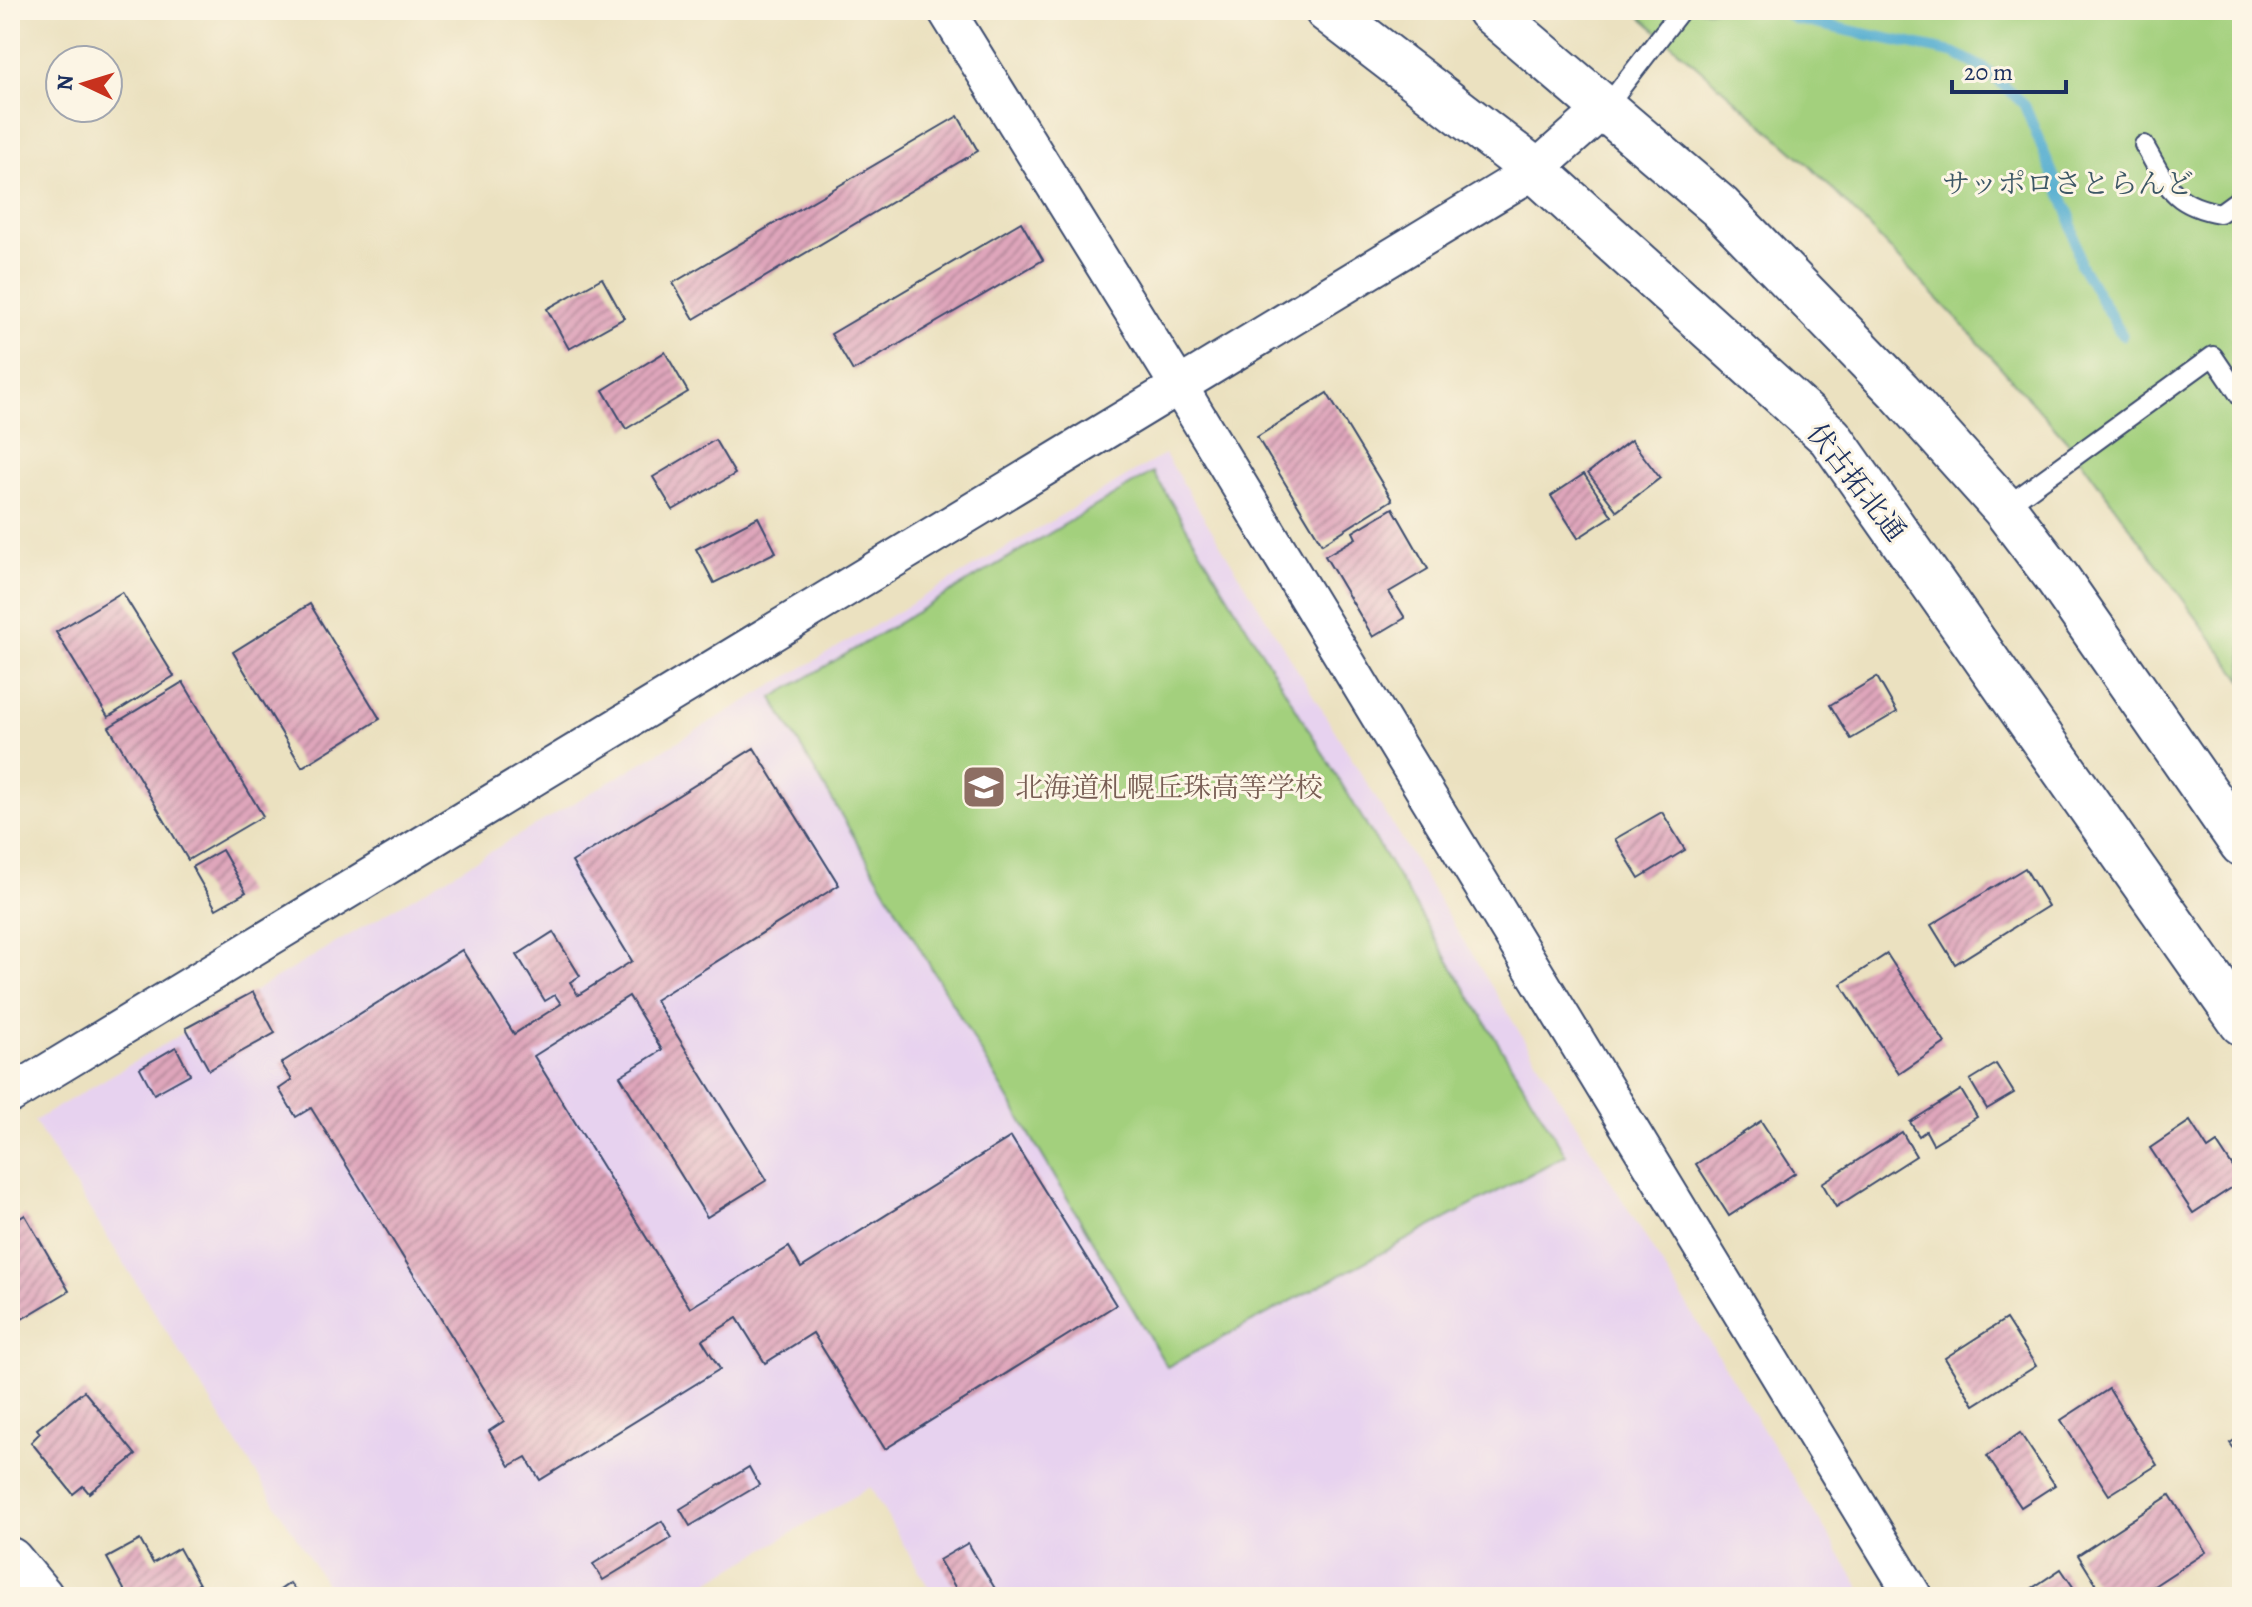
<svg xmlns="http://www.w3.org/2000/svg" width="2252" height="1607" font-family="Alegreya,'Noto Serif JP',serif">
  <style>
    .built { fill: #e7d2ef }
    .green { fill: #a3d07d; stroke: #5f806e; stroke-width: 2 }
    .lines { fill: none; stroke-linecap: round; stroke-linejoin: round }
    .stream { stroke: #52add0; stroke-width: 11 }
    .building { fill: url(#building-hatch) }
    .lane-casing { stroke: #3a4a6d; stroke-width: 22 }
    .street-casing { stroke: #3a4a6d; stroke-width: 40 }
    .secondary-casing { stroke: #3a4a6d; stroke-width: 48 }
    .primary-casing { stroke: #3a4a6d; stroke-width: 48 }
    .lane { stroke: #fff; stroke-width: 18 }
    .street { stroke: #fff; stroke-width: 36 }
    .secondary { stroke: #fff; stroke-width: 44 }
    .primary { stroke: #fff; stroke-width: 44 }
    .labels { text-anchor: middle; stroke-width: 6; stroke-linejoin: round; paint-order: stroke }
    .park-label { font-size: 28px; fill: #3d5766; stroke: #fcf5e5 }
    .street-label { font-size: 28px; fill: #1b2f5e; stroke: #fcf5e5 }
    .education-label { font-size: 28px; fill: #785e54; stroke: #fcf5e5; text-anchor: start }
  </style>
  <defs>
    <pattern id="building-hatch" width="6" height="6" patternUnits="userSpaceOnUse" patternTransform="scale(2)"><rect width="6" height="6" fill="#dfa6bb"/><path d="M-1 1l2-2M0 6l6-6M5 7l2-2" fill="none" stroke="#b4889b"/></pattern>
  </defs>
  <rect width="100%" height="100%" fill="#fcf5e5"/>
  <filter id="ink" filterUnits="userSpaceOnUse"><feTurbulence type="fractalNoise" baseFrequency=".0125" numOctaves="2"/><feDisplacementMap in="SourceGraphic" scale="16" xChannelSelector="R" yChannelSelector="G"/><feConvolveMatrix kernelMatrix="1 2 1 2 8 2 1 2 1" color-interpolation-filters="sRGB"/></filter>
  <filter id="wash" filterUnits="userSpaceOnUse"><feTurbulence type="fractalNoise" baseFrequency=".006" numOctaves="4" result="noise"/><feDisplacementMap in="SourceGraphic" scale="32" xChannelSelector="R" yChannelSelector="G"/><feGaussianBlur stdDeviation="1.8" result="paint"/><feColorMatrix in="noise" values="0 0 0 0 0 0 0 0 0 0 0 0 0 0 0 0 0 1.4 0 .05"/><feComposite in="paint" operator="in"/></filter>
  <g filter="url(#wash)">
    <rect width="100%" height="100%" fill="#ebe1c0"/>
    <path class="built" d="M1165,454L1866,1597H934L870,1487L683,1597H334L34,1121Z"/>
    <g class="green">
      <path d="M1633,10H2242V680L2067,441L1961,323L1810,166Z"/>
      <path d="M1153,472L1566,1155L1167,1367L772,698Z"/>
    </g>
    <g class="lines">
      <path class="stream" d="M1783,10L1795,19L1954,53L1985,69L2024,104L2070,216L2080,264L2122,335"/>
    </g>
    <g id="blocks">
      <g class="building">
        <path d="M958,116L978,151L694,319L673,283Z"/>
        <path d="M1021,222L1043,260L853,371L831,334Z"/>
        <path d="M602,278L624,318L569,349L547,309Z"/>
        <path d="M665,352L688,392L626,429L603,390Z"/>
        <path d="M1327,393L1392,500L1322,544L1257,437Z"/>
        <path d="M715,440L735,474L673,510L653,477Z"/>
        <path d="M1631,440L1660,478L1617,511L1588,473Z"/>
        <path d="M1584,474L1612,516L1578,538L1551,496Z"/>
        <path d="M1393,508L1428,569L1389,592L1405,618L1373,637L1325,556L1356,538L1353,532Z"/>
        <path d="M758,517L776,552L714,583L696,549Z"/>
        <path d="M122,592L174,676L108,717L56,632Z"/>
        <path d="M310,604L380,719L302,767L233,652Z"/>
        <path d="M1877,677L1897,712L1851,739L1830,705Z"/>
        <path d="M183,682L263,816L188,860L109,727Z"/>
        <path d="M754,748L839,885L655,1000L767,1180L707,1217L620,1076L662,1050L629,996L534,1056L690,1308L789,1247L801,1268L1011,1137L1116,1305L885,1449L813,1333L765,1363L737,1318L702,1340L720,1369L540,1480L526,1457L510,1466L489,1431L504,1421L311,1108L296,1117L279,1089L292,1080L281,1063L462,950L514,1034L561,1004L555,995L545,1001L517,955L553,932L580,976L570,982L578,995L632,961L572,862Z"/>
        <path d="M1662,812L1685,850L1639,878L1615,839Z"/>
        <path d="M222,850L246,892L216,909L192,867Z"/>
        <path d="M2025,868L2048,906L1955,964L1931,925Z"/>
        <path d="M1887,954L1945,1043L1899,1074L1841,984Z"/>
        <path d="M253,992L275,1033L209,1070L186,1028Z"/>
        <path d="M176,1047L190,1074L154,1094L140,1068Z"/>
        <path d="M1996,1064L2014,1093L1987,1109L1970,1080Z"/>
        <path d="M1961,1090L1977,1117L1933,1144L1926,1131L1919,1136L1910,1122Z"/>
        <path d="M1761,1121L1795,1173L1729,1216L1696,1164Z"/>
        <path d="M2190,1121L2208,1149L2217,1143L2242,1181L2193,1213L2150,1148Z"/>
        <path d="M1902,1132L1916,1156L1836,1207L1822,1183Z"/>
        <path d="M25,1215L69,1291L10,1326V1224Z"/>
        <path d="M2006,1319L2036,1366L1974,1405L1945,1358Z"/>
        <path d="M2109,1389L2157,1465L2109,1495L2061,1420Z"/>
        <path d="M84,1391L136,1455L89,1493L83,1486L73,1494L31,1442L40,1433L37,1429Z"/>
        <path d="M2020,1433L2055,1485L2021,1507L1987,1456Z"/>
        <path d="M2242,1435V1460L2230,1443Z"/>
        <path d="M749,1467L759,1485L690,1526L680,1509Z"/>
        <path d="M2170,1495L2206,1552L2137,1597H2104L2078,1555Z"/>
        <path d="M662,1521L672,1538L603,1580L593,1564Z"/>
        <path d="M140,1540L153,1563L179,1548L199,1584L176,1597H128L107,1558Z"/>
        <path d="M968,1543L1000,1597H961L939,1560Z"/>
        <path d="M2061,1569L2080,1597H2019Z"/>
        <path d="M290,1583L300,1597H270Z"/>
      </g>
    </g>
  </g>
  <g filter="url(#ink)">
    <use href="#blocks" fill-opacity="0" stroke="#3a4a6d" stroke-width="2"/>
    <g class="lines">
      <g class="lane-casing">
        <g id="lane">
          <path d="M1606,107L1681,10"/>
          <path d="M2144,145C2167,184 2171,205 2220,213L2242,197"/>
          <path d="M2004,508L2213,356L2242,399"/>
        </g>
      </g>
      <g class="street-casing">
        <g id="street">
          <path d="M946,10L1180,388L1914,1597"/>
          <path d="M10,1095L1535,170L1606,107"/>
        </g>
      </g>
      <g class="secondary-casing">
        <path id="secondary" d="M10,1560L41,1597"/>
      </g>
      <g class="primary-casing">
        <g id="primary">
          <path d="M1327,10L1535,170L1830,437L2242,1023"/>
          <path d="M1489,10L1720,207L1899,391L2004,508L2058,579L2242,844"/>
        </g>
      </g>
      <use href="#lane" class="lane"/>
      <use href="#street" class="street"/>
      <use href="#secondary" class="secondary"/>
      <use href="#primary" class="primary"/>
    </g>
  </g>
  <defs>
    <g id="school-square" transform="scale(2.3)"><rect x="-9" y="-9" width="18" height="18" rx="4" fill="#8d6e63" stroke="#fcf5e5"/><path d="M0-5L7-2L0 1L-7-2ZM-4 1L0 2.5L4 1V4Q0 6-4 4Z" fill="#fff"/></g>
  </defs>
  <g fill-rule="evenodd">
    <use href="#school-square" x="984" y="787"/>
  </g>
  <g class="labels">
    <g class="park-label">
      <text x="2068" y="193">サッポロさとらんど</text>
    </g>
    <g class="street-label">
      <text transform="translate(1857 482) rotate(52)" y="10">伏古拓北通</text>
    </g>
    <g class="education-label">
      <text x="1015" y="797">北海道札幌丘珠高等学校</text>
    </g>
  </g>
  <rect width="2252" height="1607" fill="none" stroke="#fcf5e5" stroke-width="40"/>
  <g transform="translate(84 84) rotate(274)"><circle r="38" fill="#fcf5e5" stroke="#a2a6af" stroke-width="2"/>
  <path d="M0-6L14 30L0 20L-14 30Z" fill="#c8321e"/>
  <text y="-12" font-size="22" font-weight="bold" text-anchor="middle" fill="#1b2f5e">N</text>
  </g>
  <path d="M1952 80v12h114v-12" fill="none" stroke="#1b2f5e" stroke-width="4"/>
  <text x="1964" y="80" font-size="24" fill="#1b2f5e" stroke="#fcf5e5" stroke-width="6" paint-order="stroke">20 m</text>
</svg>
